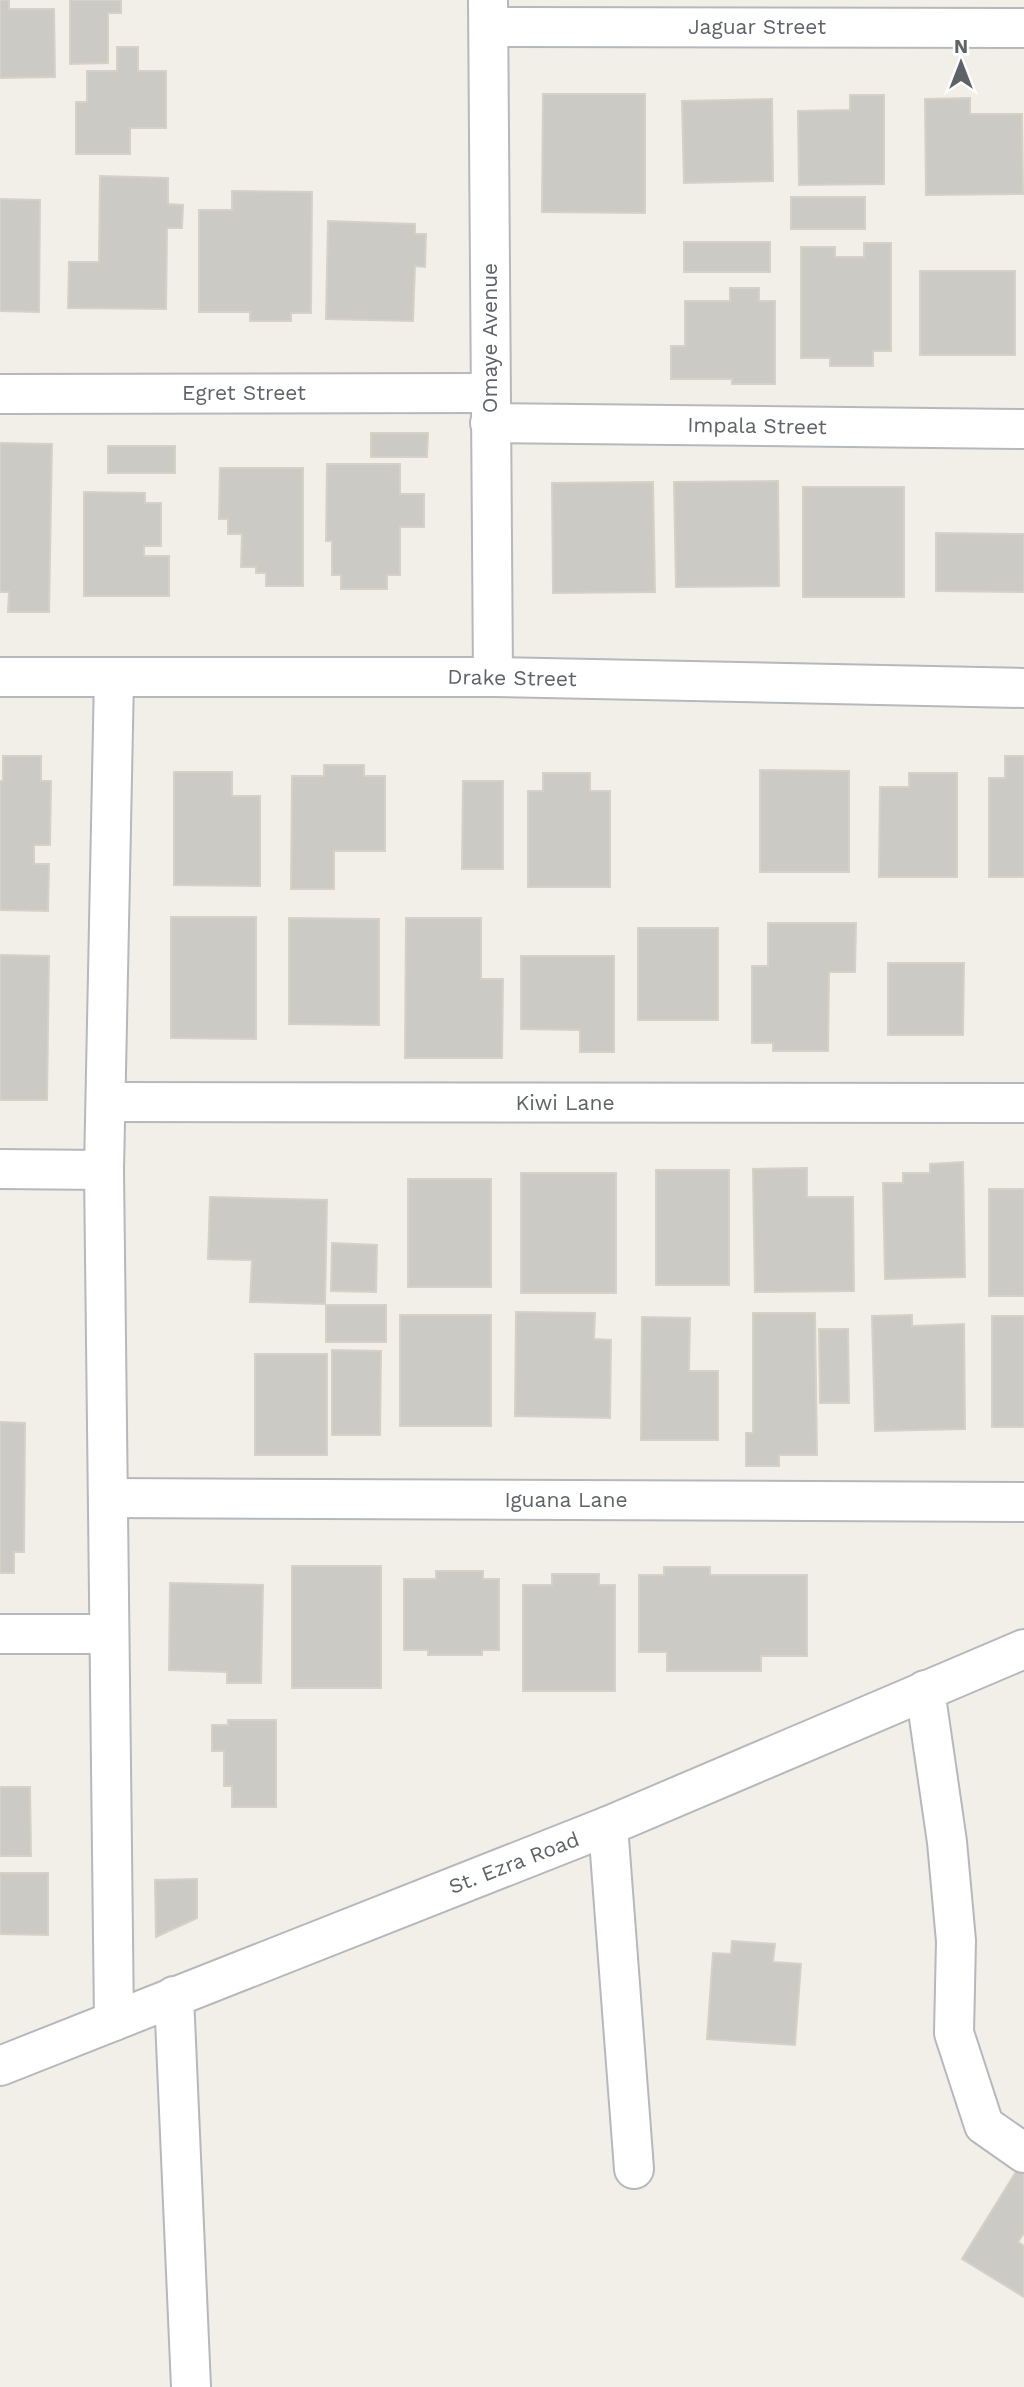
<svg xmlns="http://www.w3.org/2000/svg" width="1024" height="2387" font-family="'Work Sans',sans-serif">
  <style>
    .building { fill: #cccac5; stroke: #d6d1c6; stroke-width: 2 }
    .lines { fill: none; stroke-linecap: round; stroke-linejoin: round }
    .minor-casing { stroke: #b5b8bc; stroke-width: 42 }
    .minor { stroke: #fff; stroke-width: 38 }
    .labels { text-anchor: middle; stroke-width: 5; stroke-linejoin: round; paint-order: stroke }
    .street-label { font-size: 21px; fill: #5f6368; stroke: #fff }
  </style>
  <rect width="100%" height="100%" fill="#f1efe8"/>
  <g class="building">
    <path d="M0,0H9V9H54L55,77L0,78Z"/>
    <path d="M70,0H121V13H108V63L70,64Z"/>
    <path d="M117,47H138V71H166V128H130V154H76V102H87V71H117Z"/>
    <path d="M543,94H645V213L542,212Z"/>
    <path d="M850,95H884V184L799,185L798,111L850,110Z"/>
    <path d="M970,98V114H1022L1023,194L926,195L925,99Z"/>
    <path d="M772,99L773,181L684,183L682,101Z"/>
    <path d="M100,176L168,178V204L183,205L182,228H167L166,309L68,308L69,262H99Z"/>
    <path d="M232,191L312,192L311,313H291V321H250V312H199V210H232Z"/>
    <rect x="791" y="197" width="74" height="32"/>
    <path d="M0,199L40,200L39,312L0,311Z"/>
    <path d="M328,221L415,224V234H426L425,267L415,266L413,321L326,319Z"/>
    <rect x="684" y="242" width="86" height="30"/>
    <path d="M864,243H891V351H873V366H830V358H801V247H835V257H864Z"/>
    <rect x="920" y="271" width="95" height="84"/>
    <path d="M730,288H759V301H775V384H732V379H671V346H685V301H730Z"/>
    <path d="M371,433H428L427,457H371Z"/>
    <path d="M0,443L52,444L49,612H8L9,592H0Z"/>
    <rect x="108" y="446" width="67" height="27"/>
    <path d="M327,464H400V494H424V527H400V575H387V589H341V575H332V541H326Z"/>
    <path d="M220,468H303V586H266V573H256V567H241L242,534H228V519H219Z"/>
    <path d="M778,481L779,586L676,587L674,482Z"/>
    <path d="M653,482L655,592L553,593L552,483Z"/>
    <rect x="803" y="487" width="101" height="110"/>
    <path d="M84,492L145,493V503H161V546H144V556H169V596H84Z"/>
    <path d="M936,533L1024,534V592L936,591Z"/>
    <path d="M3,756H41V781H51L50,845H34V864H49L48,911L0,910V781H3Z"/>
    <path d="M1005,756H1024V877H989V778H1005Z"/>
    <path d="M324,765H364V776H385V851H334V889H291L292,776H324Z"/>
    <path d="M760,770L849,771V872H760Z"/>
    <path d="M174,772H232V796H260V886L174,885Z"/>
    <path d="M543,773H590V791H610V887H528V791H543Z"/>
    <path d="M909,773H957V877H879L880,787H909Z"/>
    <path d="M463,781H503V869H462Z"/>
    <path d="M171,917H256V1039L171,1038Z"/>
    <path d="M289,918L379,919V1025L289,1024Z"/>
    <path d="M406,918H481V979H503L502,1058H405Z"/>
    <path d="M768,923H856L855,972H829L828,1051H773V1043H752V966H768Z"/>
    <rect x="638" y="928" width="80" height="92"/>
    <path d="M0,955L49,956L47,1100H0Z"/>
    <path d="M521,956H614V1052H580V1030L521,1029Z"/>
    <path d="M888,963H964L963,1035H888Z"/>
    <path d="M963,1162L965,1277L885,1279L883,1183H903V1173H930V1164Z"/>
    <path d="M807,1168V1197H853L854,1291L755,1292L753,1169Z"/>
    <rect x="656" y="1170" width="73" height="115"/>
    <rect x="521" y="1173" width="95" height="120"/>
    <rect x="408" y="1179" width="83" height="108"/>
    <rect x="989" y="1189" width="35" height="107"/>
    <path d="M210,1197L327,1200L325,1304L250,1302L252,1260L208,1259Z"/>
    <path d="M332,1243L377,1245L376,1292L331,1291Z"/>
    <rect x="326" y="1305" width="60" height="37"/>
    <path d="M516,1312L595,1313L594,1339L611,1340L610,1418L515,1416Z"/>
    <path d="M753,1313H815L817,1455H779V1466H746V1433H753Z"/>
    <rect x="400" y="1315" width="91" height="111"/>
    <path d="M912,1315V1326L964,1324L965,1429L875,1431L872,1316Z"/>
    <rect x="992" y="1316" width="32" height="111"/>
    <path d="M642,1317L690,1318L689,1371H718V1440H641Z"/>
    <path d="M819,1329H848L849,1403H820Z"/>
    <path d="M332,1350L381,1351L380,1435H332Z"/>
    <rect x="255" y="1354" width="72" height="101"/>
    <path d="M0,1422L25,1423L24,1552H14V1573H0Z"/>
    <rect x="292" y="1566" width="89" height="122"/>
    <path d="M664,1567H710V1575H807V1656H761V1671H667V1652H639V1575H664Z"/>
    <path d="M436,1571H483V1579H499V1650H482V1655H428V1650H404V1579H436Z"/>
    <path d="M552,1574H599V1585H615V1691H523V1585H552Z"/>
    <path d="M170,1583L263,1585L261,1683H227V1672L169,1670Z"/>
    <path d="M228,1720H276V1807H232V1786H224V1751H212V1725H228Z"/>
    <path d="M0,1787H30L31,1856H0Z"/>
    <path d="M0,1873H48V1935L0,1934Z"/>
    <path d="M197,1879V1918L156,1937L155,1880Z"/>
    <path d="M732,1941L775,1944L773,1962L801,1964L795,2045L707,2039L713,1953L731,1954Z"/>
    <path d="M1017,2170L1024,2174V2233L1018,2242L1024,2246V2297L962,2259Z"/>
  </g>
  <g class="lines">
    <g class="minor-casing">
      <g id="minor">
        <path d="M488,0L493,677"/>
        <path d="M490,27L1024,28"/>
        <path d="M0,394L489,393"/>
        <path d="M490,423L1024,429"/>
        <path d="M0,677H493L1024,688"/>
        <path d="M114,678L104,1170L114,2021"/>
        <path d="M106,1102L1024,1103"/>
        <path d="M0,1169L104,1170"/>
        <path d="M108,1498L1024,1502"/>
        <path d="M0,1634H109"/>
        <path d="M925,1690L947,1842L956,1941L954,2033L984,2125L1024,2153"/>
        <path d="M608,1826L634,2169"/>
        <path d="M174,1996L191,2387"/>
        <path d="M0,2066L608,1826L1024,1649"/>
      </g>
    </g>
    <use href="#minor" class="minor"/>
  </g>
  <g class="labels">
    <g class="street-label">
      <text x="757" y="34">Jaguar Street</text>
      <text transform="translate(490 338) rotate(-90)" y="7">Omaye Avenue</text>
      <text x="244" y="400">Egret Street</text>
      <text transform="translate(757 426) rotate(1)" y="7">Impala Street</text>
      <text transform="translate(512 678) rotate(1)" y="7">Drake Street</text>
      <text x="565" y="1110">Kiwi Lane</text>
      <text x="566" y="1507">Iguana Lane</text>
      <text transform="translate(514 1863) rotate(-21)" y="7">St. Ezra Road</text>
    </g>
  </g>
  <g transform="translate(961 63)" stroke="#ffffff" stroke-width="5" paint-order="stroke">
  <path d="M0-5L12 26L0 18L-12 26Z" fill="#5f6368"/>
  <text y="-10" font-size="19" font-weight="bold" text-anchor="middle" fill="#5f6368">N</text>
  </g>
</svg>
